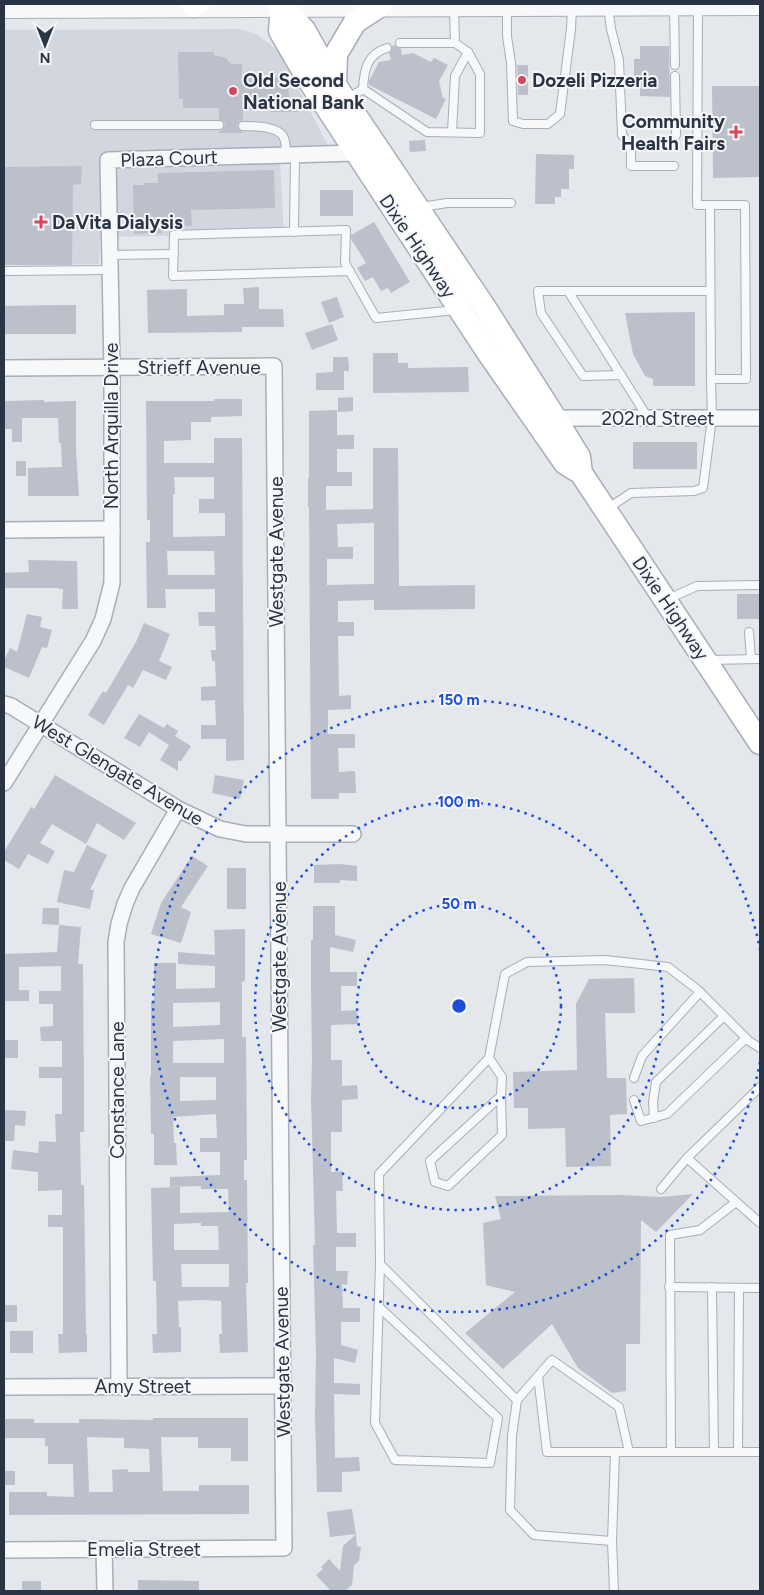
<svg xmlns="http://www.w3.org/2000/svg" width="764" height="1595" font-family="Figtree,sans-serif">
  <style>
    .built { fill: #d2d6de }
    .building { fill: #bbc0ca; fill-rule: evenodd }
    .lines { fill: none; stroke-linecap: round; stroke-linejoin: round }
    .service-casing { stroke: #a9aeb7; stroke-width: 10 }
    .minor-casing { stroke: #a9aeb7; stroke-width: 18 }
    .tertiary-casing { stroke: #a9aeb7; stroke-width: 22 }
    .secondary-casing { stroke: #a9aeb7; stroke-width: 25 }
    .service { stroke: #f7f8fa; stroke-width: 8 }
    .minor { stroke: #f7f8fa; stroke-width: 15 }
    .tertiary { stroke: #f7f8fa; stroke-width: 20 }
    .secondary { stroke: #fff; stroke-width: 22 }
    .ring { fill: none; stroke: #1d4ed8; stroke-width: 2.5; stroke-dasharray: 2.5 5 }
    .poi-dot { fill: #d1495b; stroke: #f4f6f9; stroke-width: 2 }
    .labels { text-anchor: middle; stroke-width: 4; stroke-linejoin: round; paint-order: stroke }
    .poi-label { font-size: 19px; font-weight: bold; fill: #2b3445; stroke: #f4f6f9; text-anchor: start }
    .street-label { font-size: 19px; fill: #2b3445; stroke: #f4f6f9 }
    .centre { fill: #1d4ed8; stroke: #f4f6f9; stroke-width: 2.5 }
    .ring-label { font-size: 15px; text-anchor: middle; font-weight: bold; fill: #1d4ed8; stroke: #f4f6f9; stroke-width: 4; stroke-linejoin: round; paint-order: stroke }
  </style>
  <rect width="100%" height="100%" fill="#e4e7ec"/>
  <path class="built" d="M240,29L256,34L279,51L336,161L280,162L284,234L100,237L99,264L4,265V30Z"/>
  <g class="building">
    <path d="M395,45L401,49L402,55L413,53L431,62L434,58L448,65L439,81L443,98L446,99L436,119L369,85V81L379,62L391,60L389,53L392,49V46Z"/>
    <path d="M640,46H669L670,97L640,96V83H634V59H640Z"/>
    <path d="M178,52H214V55L226,58L231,64H242V78L278,77L281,79L288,85L289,98L299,112H271V109H243V120L238,123L237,126L243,133H219V131L222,130L225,125L224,122L219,119V108H183V99H179Z"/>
    <path d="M517,65H528V95H518Z"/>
    <path d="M712,86H760V177L713,178Z"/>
    <path d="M425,140L426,151L410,152L409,141Z"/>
    <path d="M536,154L574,155V169H569V189H561V197H555V204H535Z"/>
    <path d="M82,166L81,184L73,185L72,265H4V167Z"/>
    <path d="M274,170L275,208L191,210L192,226L162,227V233L134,234L133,185H144V183H158V173Z"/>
    <rect x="320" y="190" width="33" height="26"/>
    <path d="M374,222L410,282L391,293L388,288L381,291L373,277L365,281L357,268L366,263L351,239V235Z"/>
    <path d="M259,287V309H283L284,327H242V332L148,333L147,290L187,289V316L224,315V304H244L243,288Z"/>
    <path d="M337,297L344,317L329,323L321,302Z"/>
    <path d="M58,305H76V334H4V306Z"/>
    <path d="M695,312V386H653V379L645,376L633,354L625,313Z"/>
    <path d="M332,324L338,340L312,350L305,333Z"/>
    <path d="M373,353H398V363H408V368L468,367L469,392L373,393Z"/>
    <path d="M333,357H348L349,371H344V390H316V373L333,372Z"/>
    <path d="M353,397V411L338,412V398Z"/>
    <path d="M214,399H242V416L211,417V422H191V440L164,441V463H214V438H242L244,760L226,761V739H201V725H216L215,700L201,701V687L216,686L215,661H212L211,650H216L215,626H199L198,612H215V589H165L166,608H147L146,542H150V520H147L146,401H214ZM174,477H214V499H199V513H225V536L173,537V494H175ZM167,551H214L215,575H168Z"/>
    <path d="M44,400V402L76,401V451L79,496H28V468L62,467L61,443H59L58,418H22V442H12V429H4V401Z"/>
    <path d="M337,410V435H354V449H337V472H352V486H326V510L373,509V448H398L399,586L475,585V609L374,610V600L338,601V622H354V636H338L339,696L351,695V709L328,710V734H355V748H338L339,772L355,771L356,793H339V799H311L309,507H308V478H309V411ZM374,523V584L327,585V559H353V547H338L337,524Z"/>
    <rect x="633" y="442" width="64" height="27"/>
    <rect x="16" y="461" width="10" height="15"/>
    <path d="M28,560L77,561L78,609H62L63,589H59V588H4V573L29,572Z"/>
    <rect x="737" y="594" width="23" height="25"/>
    <path d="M27,614L42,617L40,627L52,630L47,648L42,647L29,678L4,667V661L10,648L17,652Z"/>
    <path d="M144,623L170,634L159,661L172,667L166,680L143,670L133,688L128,685L104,725L88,715L103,691L106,693L136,642Z"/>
    <path d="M139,714L164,728L167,724L178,731L175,736L191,746L181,761H178V771L160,760L169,745L149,732L140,747L124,738Z"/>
    <path d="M55,775L136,823L124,840L97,823L86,844L52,824L40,843L55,851L48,864L28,854L19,869L4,860V852L31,807L34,809Z"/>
    <path d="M215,775L244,780L240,799L212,793Z"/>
    <path d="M87,845L107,855L90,890H94L90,909L57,902L64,870L74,872Z"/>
    <path d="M192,856L208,866L181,907L191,912L181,943L151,934L161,903Z"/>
    <path d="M340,864L357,866V881L340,880V883H314V865Z"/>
    <rect x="227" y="868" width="19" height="41"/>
    <path d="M313,906H335V935L356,940L353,952L330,947V972H357V986H341V1011L357,1010L358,1024L331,1025V1060H342V1086L357,1085L358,1099L342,1100V1132H331V1172L342,1171L343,1191H336L337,1233H356V1247H336V1271H348L347,1285L342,1284L343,1308H360V1322H341V1345L358,1350L355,1363L334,1358V1383L360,1384V1395L334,1394L335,1458L359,1457L360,1471L342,1472V1492H317L315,1416L316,1351L313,1245H315L311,1097L312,1060L311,985V940H313Z"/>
    <path d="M43,908H59V925L42,924Z"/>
    <path d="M59,925L81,927L78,964H83L84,1097V1132H80L81,1185H84L86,1334H87V1352L59,1353L58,1334H63V1227H48V1215H62V1190L38,1191V1172L11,1169L13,1150L38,1153L39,1141L56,1142L55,1114H62V1078H39V1067H62V1041H41L40,1027L53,1026V1004H39V991H61V966L19,967V990H29V1001H4V954L57,952Z"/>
    <path d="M245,929V981L242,982V1037H246L247,1160H244V1180H247L248,1283H246L248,1352L220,1353L219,1334H222L221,1301L204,1300L178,1301L179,1327H181V1352L153,1353L152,1334H157L156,1281H153L151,1188L180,1187V1213L229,1212L228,1189H201V1186L170,1187V1177L220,1175V1152H200V1138H217L216,1114L173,1117L174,1143H176L177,1165H154V1134H151L150,1076H151V1001H154V963H176V989L215,988V966L178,964V952L215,955L214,930ZM220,1002V1025L173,1027V1003ZM224,1039V1063H173V1041ZM180,1077H216V1100L180,1101ZM201,1223V1226H218L219,1250H174V1224ZM181,1264H229V1287H182Z"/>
    <path d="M634,978L635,1013H605L607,1078H626L627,1114L610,1115L611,1166L566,1167L565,1128L528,1129V1108H514L513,1072L577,1070L576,1004L589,979Z"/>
    <rect x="4" y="1040" width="14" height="18"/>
    <path d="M4,1110L26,1111L25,1126L15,1125L14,1141H4Z"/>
    <path d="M693,1194L656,1232L641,1220L640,1344H626V1391L612,1393L578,1368L552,1324L503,1369L465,1333L515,1292L486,1285L483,1223L501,1219L495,1196L621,1195L661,1197Z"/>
    <rect x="4" y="1305" width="13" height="17"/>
    <rect x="10" y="1331" width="23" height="22"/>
    <path d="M153,1418H248V1461H231V1448H198V1437H161L163,1491H199V1485H249V1514L9,1515V1492H47V1496L74,1497L73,1464H48V1446H45V1438H5V1419H34V1423H79V1419L153,1420ZM87,1437L124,1438V1448L149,1449L150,1472H128V1469L112,1470L113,1492H89Z"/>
    <rect x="4" y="1471" width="11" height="14"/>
    <path d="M352,1509L356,1534L330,1537L327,1512Z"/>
    <path d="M356,1534L357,1546L361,1547L359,1561L354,1565L352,1585L345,1591H331L316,1575L323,1569L321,1567L329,1559L340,1571L343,1546Z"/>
    <path d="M138,1580L199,1581V1591H138Z"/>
    <rect x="22" y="1581" width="19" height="10"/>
  </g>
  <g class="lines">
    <g class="service-casing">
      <g id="service">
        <path d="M507,6V36L511,63L513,121L523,124H548L560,114L571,29L572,8"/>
        <path d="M608,6L611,29L619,60L622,135L631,146V166H674"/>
        <path d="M674,7L675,65"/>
        <path d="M454,8L455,43"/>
        <path d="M363,89C364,70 367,54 387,48"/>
        <path d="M347,99L363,89L427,132L480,133V74L468,52L455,43H400"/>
        <path d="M95,125H219"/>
        <path d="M243,126C254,126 279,126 284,138C286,143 286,150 286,155"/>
        <path d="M452,132L455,76L468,52"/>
        <path d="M631,146H666L676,135L675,76"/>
        <path d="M710,205L711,379"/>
        <path d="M421,207L447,203H511"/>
        <path d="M294,232L295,154"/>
        <path d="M109,255L174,254"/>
        <path d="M4,271L109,270"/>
        <path d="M350,271L173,276L174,235L346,230L345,263L376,318L456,310"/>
        <path d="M568,291H538L541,313L583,376L621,375"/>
        <path d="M648,418L568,291H710"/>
        <path d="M607,509L631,493L694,491L703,488L712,418L711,379H746L745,205H697L698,7"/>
        <path d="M668,599L697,586L760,585"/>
        <path d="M749,632L751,659"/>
        <path d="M710,660L760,659"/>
        <path d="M489,1058L502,1077L501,1096L502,1135L448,1186L435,1182L430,1161L501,1096"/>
        <path d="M634,1078L642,1056L700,992"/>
        <path d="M634,1100L641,1121L667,1114L746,1038"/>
        <path d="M654,1118L653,1102L656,1082L724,1016"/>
        <path d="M687,1158L760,1223"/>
        <path d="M661,1189L687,1158L760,1087"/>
        <path d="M669,1287L760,1288"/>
        <path d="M712,1287L714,1452"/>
        <path d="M379,1307L498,1418L490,1463L395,1460L375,1423L380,1264"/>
        <path d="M538,1376L547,1452H615"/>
        <path d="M517,1400L552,1360L619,1407L629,1452"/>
        <path d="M671,1452L670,1235L700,1230L736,1202"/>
        <path d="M738,1452L739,1288"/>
        <path d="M612,1541L615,1452H760"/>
        <path d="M614,1591L612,1541L534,1535L510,1510L512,1436L517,1400L380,1264L379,1174L489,1058L505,974L527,962L605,960L668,967L698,990L749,1041L760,1048"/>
      </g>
    </g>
    <g class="minor-casing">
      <g id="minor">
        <path d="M4,368L274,366L284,1548L4,1550"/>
        <path d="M555,418H760"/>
        <path d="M4,530L112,529"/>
        <path d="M4,704L11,706L178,809L220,829L246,834H353"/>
        <path d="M4,783L93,641L103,619L112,583V368L108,160L356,153"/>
        <path d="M119,1386L116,942L119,924L125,904L132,888L178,809"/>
        <path d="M4,1387L282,1386"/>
        <path d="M104,1549L105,1591"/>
      </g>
    </g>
    <g class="tertiary-casing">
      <path id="tertiary" d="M4,8L760,5"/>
    </g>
    <g class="secondary-casing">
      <g id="secondary">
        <path d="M278,4L282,6L304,30L335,85L485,308L555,418L579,457L581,473L760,743"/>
        <path d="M282,4L280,31L308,79L487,351L565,463L576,470"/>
        <path d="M193,6L198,4"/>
        <path d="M335,84L336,54L355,22L381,5"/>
      </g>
    </g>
    <use href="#service" class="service"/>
    <use href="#minor" class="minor"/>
    <use href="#tertiary" class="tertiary"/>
    <use href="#secondary" class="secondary"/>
  </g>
  <g class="ring">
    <circle cx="459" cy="1006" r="102"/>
    <circle cx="459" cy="1006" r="204"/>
    <path d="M760 1062A306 306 0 1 1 760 950"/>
  </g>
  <g class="poi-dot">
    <circle cx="522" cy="80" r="5"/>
    <circle cx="233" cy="91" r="5"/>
    <path d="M733.5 124.5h5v5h5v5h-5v5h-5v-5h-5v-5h5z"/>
    <path d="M38.5 214.5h5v5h5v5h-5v5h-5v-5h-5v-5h5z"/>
  </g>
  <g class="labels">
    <g class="poi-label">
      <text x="243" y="87">Old Second<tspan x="243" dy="22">National Bank</tspan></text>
      <text x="532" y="87">Dozeli Pizzeria</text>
      <text x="725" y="128" text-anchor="end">Community<tspan x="725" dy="22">Health Fairs</tspan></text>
      <text x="52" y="229">DaVita Dialysis</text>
    </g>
    <g class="street-label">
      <text transform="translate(169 158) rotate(-2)" y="7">Plaza Court</text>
      <text transform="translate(418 246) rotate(56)" y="7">Dixie Highway</text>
      <text x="199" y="374">Strieff Avenue</text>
      <text x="658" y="425">202nd Street</text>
      <text transform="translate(111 426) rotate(-90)" y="7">North Arquilla Drive</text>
      <text transform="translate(276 552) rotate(-90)" y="7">Westgate Avenue</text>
      <text transform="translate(671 608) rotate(56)" y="7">Dixie Highway</text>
      <text transform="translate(118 770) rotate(31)" y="7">West Glengate Avenue</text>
      <text transform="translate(279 957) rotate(-90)" y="7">Westgate Avenue</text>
      <text transform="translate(117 1090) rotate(-90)" y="7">Constance Lane</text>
      <text transform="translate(282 1362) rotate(-91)" y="7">Westgate Avenue</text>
      <text x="143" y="1393">Amy Street</text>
      <text x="144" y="1556">Emelia Street</text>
    </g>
  </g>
  <circle cx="459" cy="1006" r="8" class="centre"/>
  <g class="ring-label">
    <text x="459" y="705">150 m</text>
    <text x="459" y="807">100 m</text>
    <text x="459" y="909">50 m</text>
  </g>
  <rect width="764" height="1595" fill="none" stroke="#2b3445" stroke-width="10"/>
  <g transform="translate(45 45) rotate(180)" stroke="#f4f6f9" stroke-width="4" paint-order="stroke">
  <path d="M0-4L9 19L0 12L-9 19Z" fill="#2b3445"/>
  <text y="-8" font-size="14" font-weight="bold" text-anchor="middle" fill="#2b3445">N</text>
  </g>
</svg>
